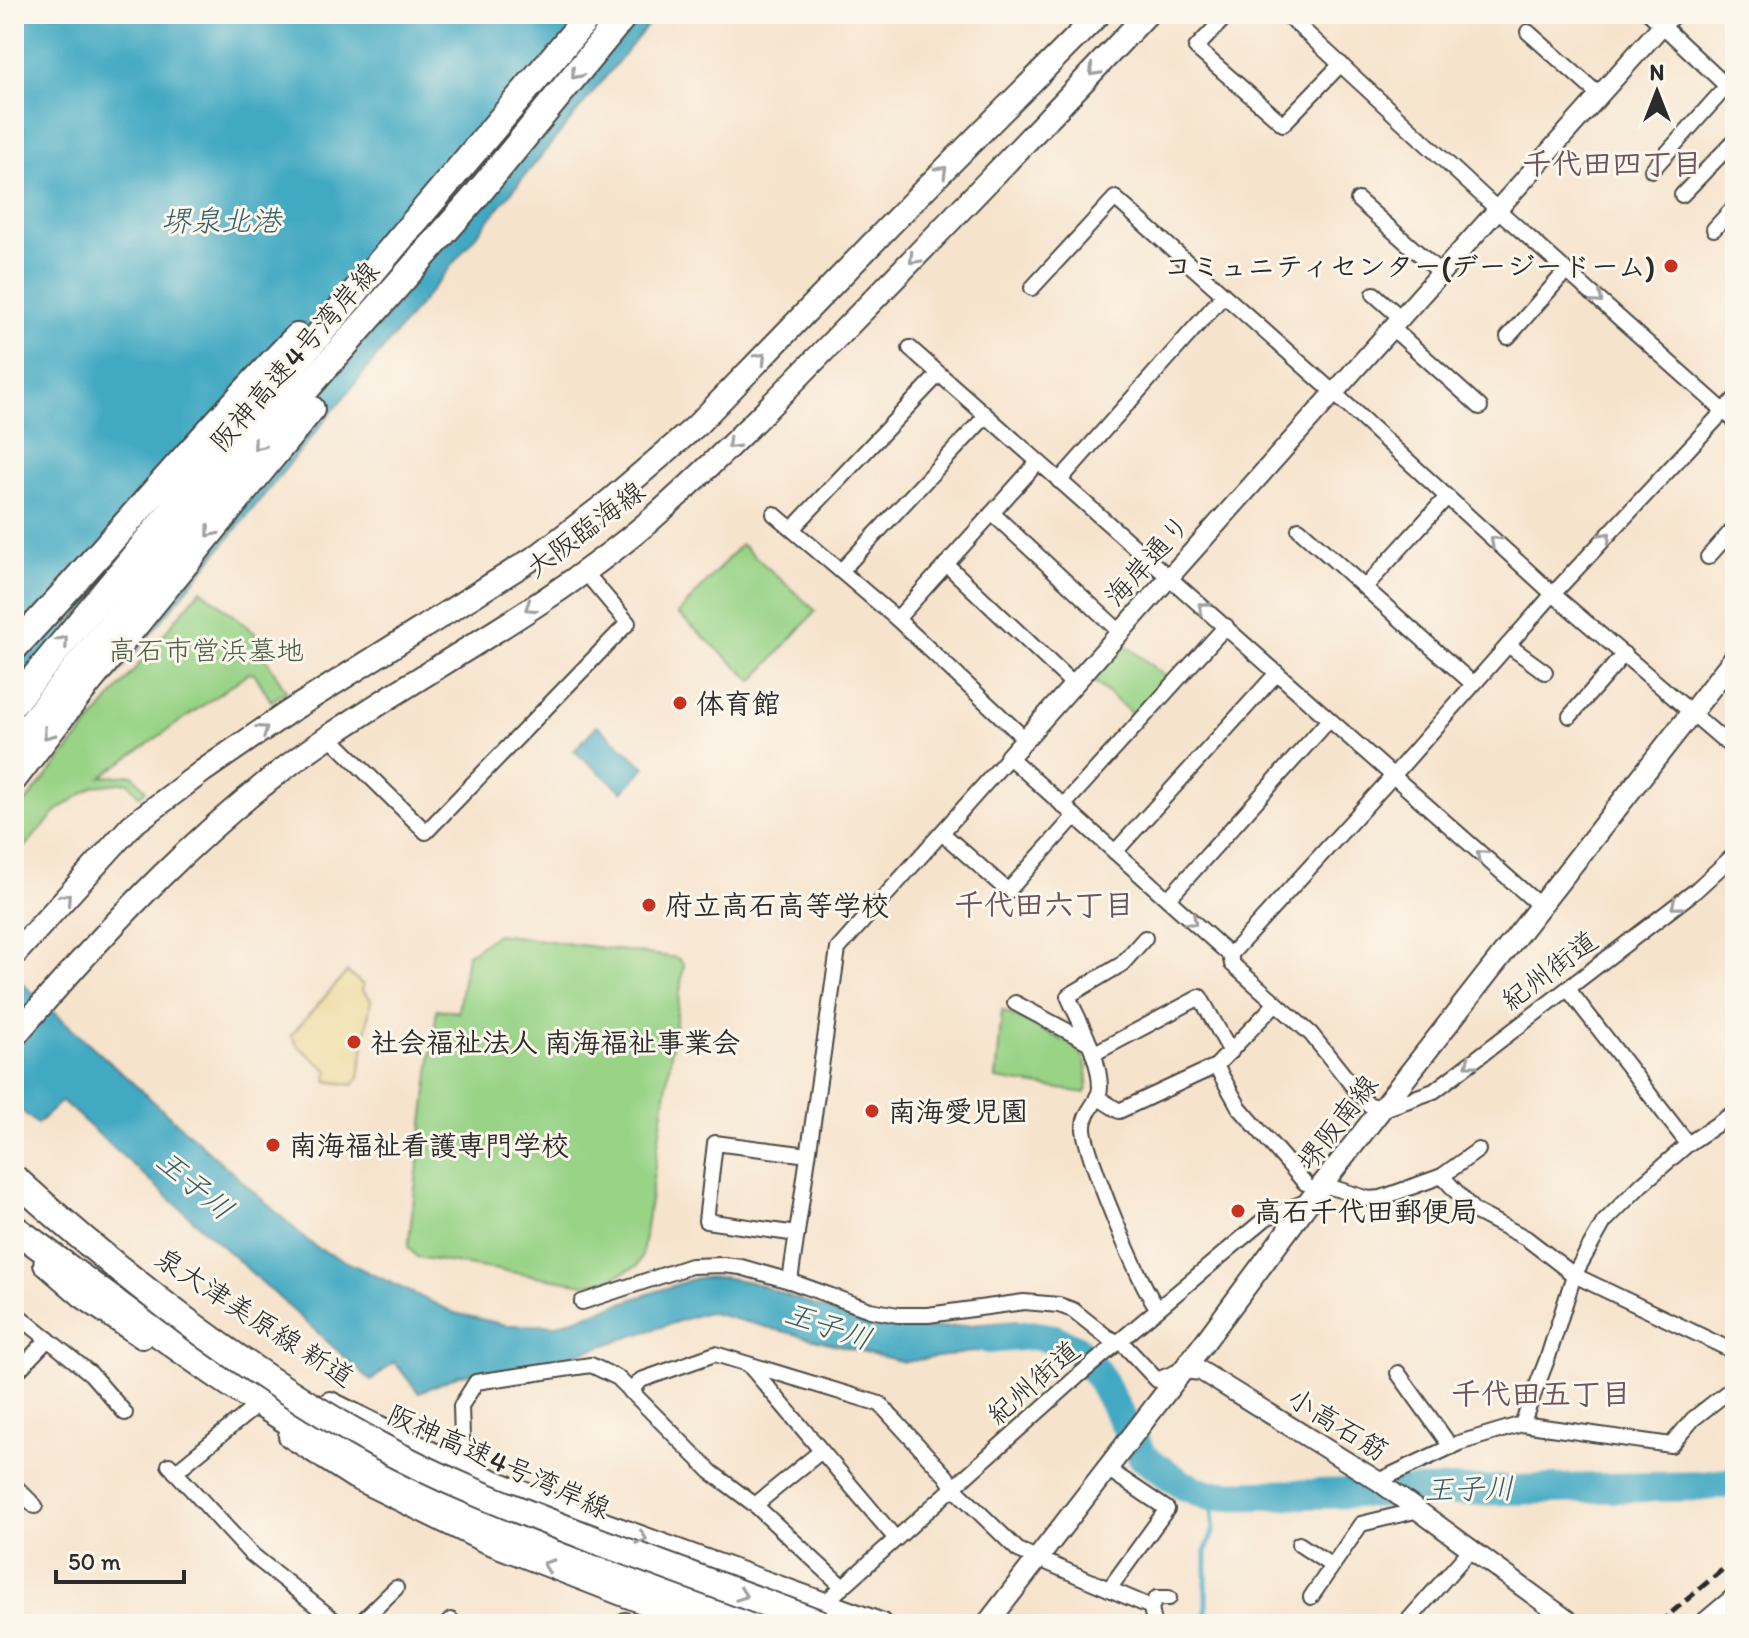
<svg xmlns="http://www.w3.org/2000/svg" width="1749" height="1638" font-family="Itim,'Klee One',sans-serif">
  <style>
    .green { fill: #98d386; stroke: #627f58; stroke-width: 2 }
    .sand { fill: #eeda9e; stroke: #8c8264; stroke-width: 2 }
    .water { fill: #42a9c2; stroke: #366a76; stroke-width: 2 }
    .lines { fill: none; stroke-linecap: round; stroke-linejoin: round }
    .stream { stroke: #42a9c2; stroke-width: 5 }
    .river { stroke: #42a9c2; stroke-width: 30 }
    .minor-casing { stroke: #494743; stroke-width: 18 }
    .tertiary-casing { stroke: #494743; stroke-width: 22 }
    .secondary-casing { stroke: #494743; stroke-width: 24 }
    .primary-casing { stroke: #494743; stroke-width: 26 }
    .motorway-casing { stroke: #494743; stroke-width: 30 }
    .minor { stroke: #fff; stroke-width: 14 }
    .tertiary { stroke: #fff; stroke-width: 18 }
    .secondary { stroke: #fff; stroke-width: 20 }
    .primary { stroke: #fff; stroke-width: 22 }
    .motorway { stroke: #fff; stroke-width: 26 }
    .rail { stroke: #2b2b2b; stroke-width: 5; stroke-dasharray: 12 6; stroke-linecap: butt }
    .motorway-bridge-casing { stroke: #494743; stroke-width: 30; stroke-linecap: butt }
    .motorway-bridge { stroke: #fff; stroke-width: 26 }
    .oneway { stroke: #a0a0a0 }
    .poi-dot { fill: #c8321e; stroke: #fbf7ec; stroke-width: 3 }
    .labels { text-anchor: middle; stroke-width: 6; stroke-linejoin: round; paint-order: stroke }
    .poi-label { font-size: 28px; font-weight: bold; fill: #2b2b2b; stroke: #fbf7ec; text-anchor: start }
    .street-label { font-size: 28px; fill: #2b2b2b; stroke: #fbf7ec }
    .park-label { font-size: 28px; fill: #4c5d46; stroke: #fbf7ec }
    .neighbourhood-label { font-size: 30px; font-weight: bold; fill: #6c535d; stroke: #fbf7ec }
    .water-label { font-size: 30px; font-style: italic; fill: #345d67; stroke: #fbf7ec }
  </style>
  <rect width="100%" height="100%" fill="#fbf7ec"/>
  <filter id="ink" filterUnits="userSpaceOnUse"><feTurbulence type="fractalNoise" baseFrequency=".0125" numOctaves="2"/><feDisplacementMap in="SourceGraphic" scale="16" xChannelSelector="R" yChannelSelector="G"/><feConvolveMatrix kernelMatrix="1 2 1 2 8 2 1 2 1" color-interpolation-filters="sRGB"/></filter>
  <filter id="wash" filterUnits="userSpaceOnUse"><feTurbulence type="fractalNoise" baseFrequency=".006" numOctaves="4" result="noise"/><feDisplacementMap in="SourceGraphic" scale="32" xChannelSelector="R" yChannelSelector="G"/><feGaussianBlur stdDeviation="1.8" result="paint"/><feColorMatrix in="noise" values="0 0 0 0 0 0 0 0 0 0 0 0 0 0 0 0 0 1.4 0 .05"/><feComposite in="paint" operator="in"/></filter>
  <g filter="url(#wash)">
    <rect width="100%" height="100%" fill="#f6e3cc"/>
    <g class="green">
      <path d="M741,544L816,611L753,681L678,614Z"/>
      <path d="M201,589L273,648L265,657L286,691L271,701L255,674L249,673L101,777L133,775L146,790L139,796L128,782L94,786L58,810L14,858V816Z"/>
      <path d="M1123,643L1170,680L1136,717L1090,678Z"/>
      <path d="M497,934L677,958L684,964L642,1256L637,1266L608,1280L585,1284L417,1257L408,1247L437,1009L458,1012L467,955Z"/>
      <path d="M1002,1010L1078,1048C1086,1058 1091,1081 1085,1093L996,1079Z"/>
    </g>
    <path class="sand" d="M347,972L363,985L362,990L371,999L359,1077L353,1085L327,1081L326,1076L329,1071L298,1046L291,1035Z"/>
    <g class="water">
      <path d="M14,14H657L14,801Z"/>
      <path d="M597,725L645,767L623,792L574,751Z"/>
      <path d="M14,976L315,1247L455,1313L506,1325H556L696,1278L722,1277L751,1282L873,1327L924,1329L1017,1321L1033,1343L904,1362L707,1312L537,1367L459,1375L419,1393L394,1362L371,1381L62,1101L37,1124L14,1104Z"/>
    </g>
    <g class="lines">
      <path class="stream" d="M1210,1496L1214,1529L1206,1550V1616L1215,1624"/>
      <path class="river" d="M988,1339L1032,1335L1055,1339L1076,1349L1097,1373L1143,1457L1183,1485L1210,1496L1704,1486L1735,1482"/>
    </g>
  </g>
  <g filter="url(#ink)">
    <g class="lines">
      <g class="minor-casing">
        <g id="minor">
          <path d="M1228,14L1196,48L1283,124L1341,64"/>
          <path d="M1286,14L1498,210L1735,421"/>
          <path d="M1650,14L1735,94"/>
          <path d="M1528,32L1599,95"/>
          <path d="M1652,170L1726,87"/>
          <path d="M1682,195L1735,140"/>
          <path d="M1358,200L1441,273"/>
          <path d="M1714,229L1735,206"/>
          <path d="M1032,288L1115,198L1334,393L1553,594L1735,750"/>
          <path d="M1374,294L1401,318"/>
          <path d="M1392,328L1480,407"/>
          <path d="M1508,337L1566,271"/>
          <path d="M910,348L1540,906"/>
          <path d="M1059,481L1223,296"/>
          <path d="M992,513L1120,632"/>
          <path d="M774,514L897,619L1025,739"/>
          <path d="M792,529L938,375"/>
          <path d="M1299,529L1473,684"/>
          <path d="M1708,557L1735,527"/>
          <path d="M946,564L1073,684"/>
          <path d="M841,571L985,417"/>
          <path d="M1365,587L1447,497"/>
          <path d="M897,619L1037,463"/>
          <path d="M1508,645L1545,672"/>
          <path d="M1570,716L1624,654"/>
          <path d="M329,736L426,832L628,623L585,572"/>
          <path d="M1063,806L1226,626"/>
          <path d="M942,833L1008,891L1075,816"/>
          <path d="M1115,852L1277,673"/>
          <path d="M1168,899L1329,720"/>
          <path d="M1145,938L1122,964L1068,996C1080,1024 1100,1057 1100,1088C1099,1103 1083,1112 1084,1128C1084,1150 1142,1292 1158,1308"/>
          <path d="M1230,955L1392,777L1553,594L1735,399"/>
          <path d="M1568,989L1688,1144"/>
          <path d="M1015,1003L1088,1042"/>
          <path d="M1093,1054L1200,997L1231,1052"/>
          <path d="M1216,1066L1239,1107L1305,1183"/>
          <path d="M1097,1097L1119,1111L1216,1066L1276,1003"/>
          <path d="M1442,1176L1474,1211L1526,1238L1574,1275L1735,1352"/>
          <path d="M1324,1185L1369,1199L1381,1198L1442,1176L1478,1150"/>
          <path d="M797,1234L706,1221L715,1143L808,1155"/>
          <path d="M790,1281L838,949L1009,757L1230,955L1232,964L1311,1034L1367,1104L1384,1109L1434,1091L1695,891L1735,854"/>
          <path d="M582,1302L691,1266L723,1265L741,1267L790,1281L870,1310L898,1315H928L1024,1302L1059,1305L1073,1310L1107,1337L1124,1345L1157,1380L1179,1371"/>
          <path d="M14,1312L91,1374L125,1413"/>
          <path d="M749,1365L896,1539"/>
          <path d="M1398,1373L1451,1447"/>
          <path d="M14,1375L48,1339"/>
          <path d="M631,1392L641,1380L715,1354L880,1404L946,1476L953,1487L1018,1550L1151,1607"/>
          <path d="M1522,1424L1671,1445L1693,1419L1735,1386"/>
          <path d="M169,1465L250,1553L339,1624"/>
          <path d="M1106,1468L1167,1509L1109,1589"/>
          <path d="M463,1469L461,1406L476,1382L591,1365L618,1378L711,1472L755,1505L843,1587"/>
          <path d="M175,1472L250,1411"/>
          <path d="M1378,1481L1459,1443L1522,1424L1548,1357L1574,1275L1604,1222L1642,1184L1688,1144L1735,1112"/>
          <path d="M14,1485L35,1506"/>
          <path d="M755,1505L820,1452"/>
          <path d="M1299,1544L1332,1566"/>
          <path d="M1311,1597L1361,1524L1419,1510"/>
          <path d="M820,1607L1078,1376L1266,1218L1310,1200"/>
          <path d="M625,1620L630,1624"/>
          <path d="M359,1624L396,1588"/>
          <path d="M447,1624L451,1620"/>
          <path d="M1154,1624L1151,1607L1157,1598H1169"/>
          <path d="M1405,1624L1472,1548"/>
        </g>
      </g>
      <g class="tertiary-casing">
        <g id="tertiary">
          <path d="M1009,757L1672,14"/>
          <path d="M1183,1369L1201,1371L1378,1481L1573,1624"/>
          <path d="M1703,1624L1735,1597"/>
        </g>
      </g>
      <g class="secondary-casing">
        <path id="secondary" d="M987,1624L1204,1343L1311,1199L1735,657"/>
      </g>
      <g class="primary-casing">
        <g id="primary">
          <path d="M14,955L132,825L203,771L287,713L540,554L609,501L696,426L924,190L1099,14"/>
          <path d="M14,1037C109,926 209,817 331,735C435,665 549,606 645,525C715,464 779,397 843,331C946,226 1047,120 1147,14"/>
          <path d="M45,1264L82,1296L142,1337"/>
          <path d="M330,1403L463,1469L560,1508L880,1624"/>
          <path d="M290,1436L354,1477L485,1541L699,1624"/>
        </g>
      </g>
      <g class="motorway-casing">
        <g id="motorway">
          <path d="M14,648C110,545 199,437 297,337"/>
          <path d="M14,702L257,408L590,14"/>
          <path d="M14,744L264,437L475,197L625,14"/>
          <path d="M14,778L70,705L311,409"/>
          <path d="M14,1228C128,1311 241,1400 367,1466C491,1530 624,1575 755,1624"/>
        </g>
      </g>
      <use href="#minor" class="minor"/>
      <use href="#tertiary" class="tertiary"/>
      <use href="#secondary" class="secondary"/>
      <use href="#primary" class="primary"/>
      <use href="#motorway" class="motorway"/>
      <path class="rail" d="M1658,1624L1735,1559"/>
      <g class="motorway-bridge-casing">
        <path id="motorway-bridge" d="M14,1178C125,1279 242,1370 374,1443C444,1482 520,1511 595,1540C670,1568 746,1596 822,1624"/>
      </g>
      <use href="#motorway-bridge" class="motorway-bridge"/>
    </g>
    <defs><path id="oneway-chevron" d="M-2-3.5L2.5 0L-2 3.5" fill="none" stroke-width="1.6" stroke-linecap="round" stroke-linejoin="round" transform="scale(2)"/></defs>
    <g class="oneway">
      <use href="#oneway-chevron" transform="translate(1094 71) rotate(133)"/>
      <use href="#oneway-chevron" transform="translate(576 74) rotate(130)"/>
      <use href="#oneway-chevron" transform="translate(942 171) rotate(-45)"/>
      <use href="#oneway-chevron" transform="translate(914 259) rotate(134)"/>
      <use href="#oneway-chevron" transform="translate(1598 299) rotate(42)"/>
      <use href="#oneway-chevron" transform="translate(761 358) rotate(-46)"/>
      <use href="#oneway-chevron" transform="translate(732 444) rotate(135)"/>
      <use href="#oneway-chevron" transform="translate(258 445) rotate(130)"/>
      <use href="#oneway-chevron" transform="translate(211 532) rotate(129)"/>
      <use href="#oneway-chevron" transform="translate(1606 537) rotate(-47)"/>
      <use href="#oneway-chevron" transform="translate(1495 541) rotate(-137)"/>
      <use href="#oneway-chevron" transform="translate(530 607) rotate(147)"/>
      <use href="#oneway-chevron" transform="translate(1203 607) rotate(-140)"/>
      <use href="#oneway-chevron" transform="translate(63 641) rotate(-50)"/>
      <use href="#oneway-chevron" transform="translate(263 730) rotate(-35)"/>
      <use href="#oneway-chevron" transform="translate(48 734) rotate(128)"/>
      <use href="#oneway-chevron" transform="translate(1481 855) rotate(-139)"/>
      <use href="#oneway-chevron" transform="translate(66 898) rotate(-48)"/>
      <use href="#oneway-chevron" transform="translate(1676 905) rotate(142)"/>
      <use href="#oneway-chevron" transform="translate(1192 921) rotate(42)"/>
      <use href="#oneway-chevron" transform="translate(1470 1063) rotate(143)"/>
      <use href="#oneway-chevron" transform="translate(642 1538) rotate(20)"/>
      <use href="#oneway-chevron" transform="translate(548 1565) rotate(-159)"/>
      <use href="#oneway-chevron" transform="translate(742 1595) rotate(20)"/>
    </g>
  </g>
  <g class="poi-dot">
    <circle cx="1671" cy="266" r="8"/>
    <circle cx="680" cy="703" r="8"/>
    <circle cx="649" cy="905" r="8"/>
    <circle cx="354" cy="1042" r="8"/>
    <circle cx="872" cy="1111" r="8"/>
    <circle cx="273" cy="1145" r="8"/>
    <circle cx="1238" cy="1211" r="8"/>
  </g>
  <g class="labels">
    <g class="poi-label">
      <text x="1655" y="276" text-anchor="end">コミュニティセンター(デージードーム)</text>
      <text x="696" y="713">体育館</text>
      <text x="665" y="915">府立高石高等学校</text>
      <text x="370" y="1052">社会福祉法人 南海福祉事業会</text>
      <text x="888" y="1121">南海愛児園</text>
      <text x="289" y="1155">南海福祉看護専門学校</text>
      <text x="1254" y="1221">高石千代田郵便局</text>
    </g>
    <g class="street-label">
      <text transform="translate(294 356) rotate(-49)" y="10">阪神高速4号湾岸線</text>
      <text transform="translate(585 529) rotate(-37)" y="10">大阪臨海線</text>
      <text transform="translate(1147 560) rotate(-48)" y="10">海岸通り</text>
      <text transform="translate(1549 970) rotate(-37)" y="10">紀州街道</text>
      <text transform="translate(1337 1122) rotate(-52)" y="10">堺阪南線</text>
      <text transform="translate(255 1317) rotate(33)" y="10">泉大津美原線 新道</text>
      <text transform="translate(1033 1382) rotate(-41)" y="10">紀州街道</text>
      <text transform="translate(1338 1424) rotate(32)" y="10">小高石筋</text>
      <text transform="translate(499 1461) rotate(24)" y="10">阪神高速4号湾岸線</text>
    </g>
    <g class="park-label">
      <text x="206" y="660">高石市営浜墓地</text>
    </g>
    <g class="neighbourhood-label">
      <text x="1612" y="174">千代田四丁目</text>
      <text x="1044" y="915">千代田六丁目</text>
      <text x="1541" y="1404">千代田五丁目</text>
    </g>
    <g class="water-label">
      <text x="221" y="231">堺泉北港</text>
      <text transform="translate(195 1185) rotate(40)" y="10">王子川</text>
      <text transform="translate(828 1326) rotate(19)" y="10">王子川</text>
      <text transform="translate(1469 1489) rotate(-1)" y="10">王子川</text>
    </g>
  </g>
  <rect width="1749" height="1638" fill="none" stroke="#fbf7ec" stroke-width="48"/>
  <g transform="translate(1657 92)" stroke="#fbf7ec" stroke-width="6" paint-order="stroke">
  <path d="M0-6L14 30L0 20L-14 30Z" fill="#2b2b2b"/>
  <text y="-12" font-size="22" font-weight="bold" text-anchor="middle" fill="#2b2b2b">N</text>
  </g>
  <path d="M56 1570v12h128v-12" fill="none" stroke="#2b2b2b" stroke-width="4"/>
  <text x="68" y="1570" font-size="24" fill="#2b2b2b" stroke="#fbf7ec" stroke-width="6" paint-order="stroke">50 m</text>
</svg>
